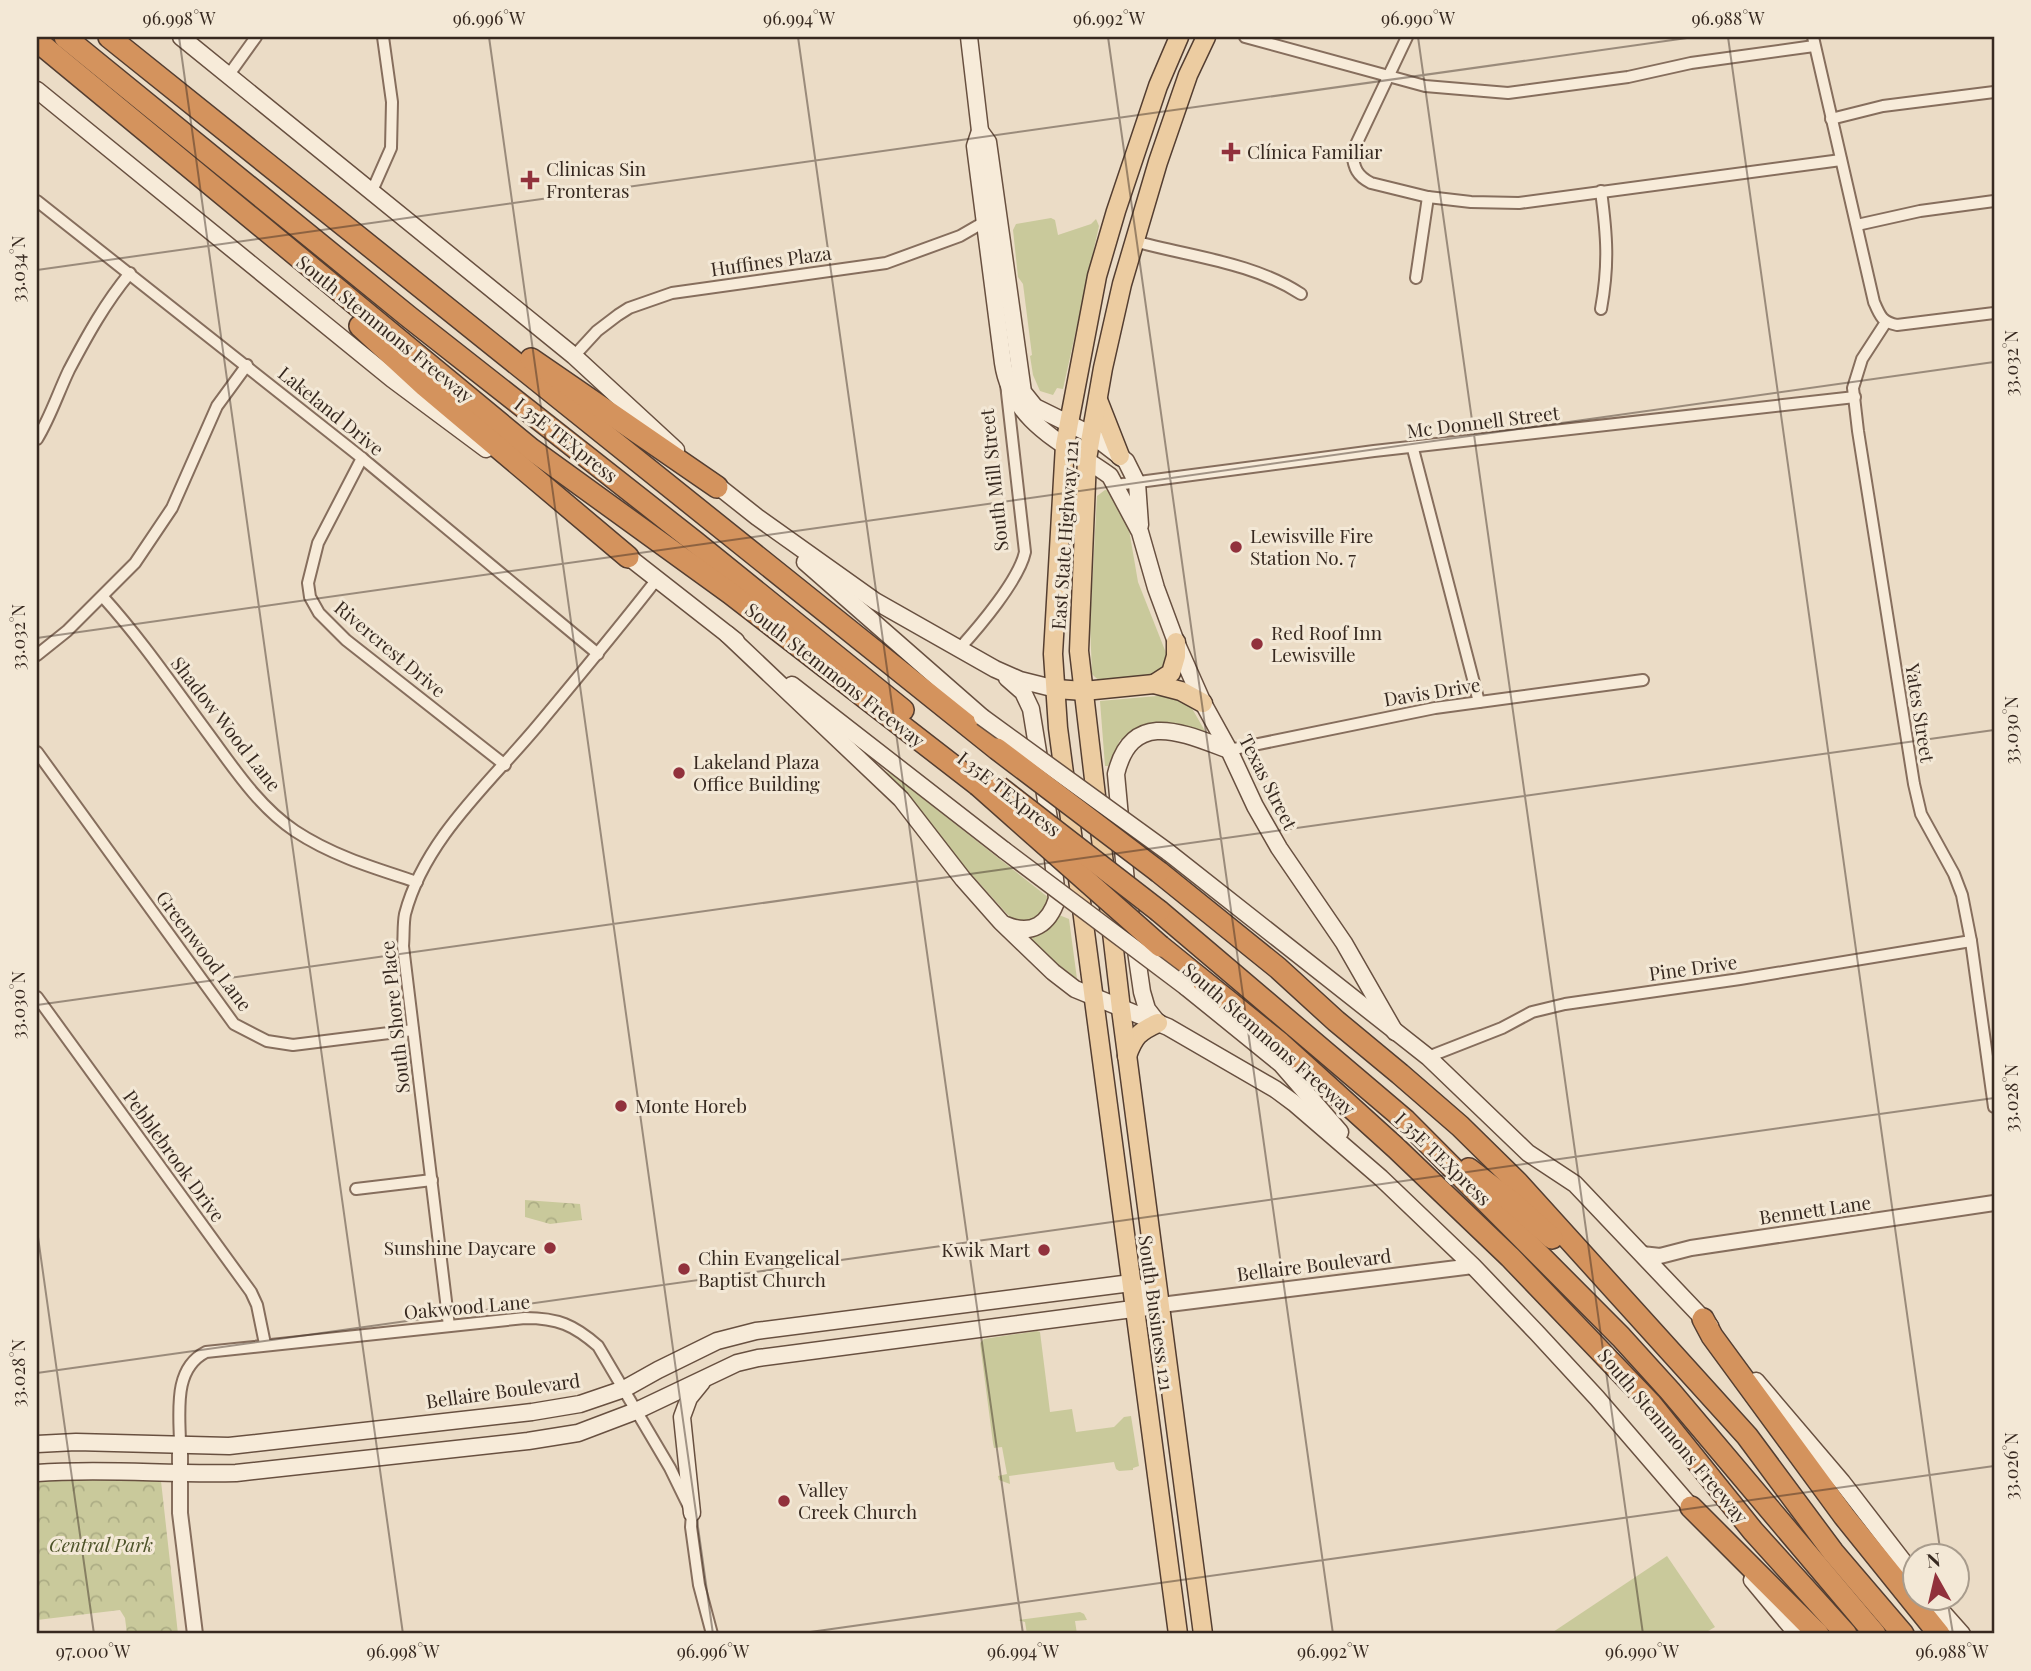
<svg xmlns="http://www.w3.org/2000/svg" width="2031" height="1671" font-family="'Playfair Display',serif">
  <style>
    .grass { fill: #c9c99b }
    .park { fill: url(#park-crowns) }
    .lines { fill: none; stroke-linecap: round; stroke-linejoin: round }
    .minor-casing { stroke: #866e5d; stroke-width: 14 }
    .tertiary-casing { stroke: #866e5d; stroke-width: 18 }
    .secondary-casing { stroke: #685040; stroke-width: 19 }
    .primary-casing { stroke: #543e31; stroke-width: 21 }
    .motorway-casing { stroke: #543e31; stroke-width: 24 }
    .minor { stroke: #f7ebd9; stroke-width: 10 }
    .tertiary { stroke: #f7ebd9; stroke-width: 14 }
    .secondary { stroke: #f7ebd9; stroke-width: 16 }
    .primary { stroke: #eccca1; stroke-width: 18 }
    .motorway { stroke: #d4935d; stroke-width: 21 }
    .secondary-bridge-casing { stroke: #685040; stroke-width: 19; stroke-linecap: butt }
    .motorway-bridge-casing { stroke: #543e31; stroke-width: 24; stroke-linecap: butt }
    .secondary-bridge { stroke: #f7ebd9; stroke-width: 16 }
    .motorway-bridge { stroke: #d4935d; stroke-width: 21 }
    .ticks { fill: none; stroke: #372920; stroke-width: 2; stroke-opacity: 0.45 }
    .poi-dot { fill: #91313c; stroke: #f3e8d6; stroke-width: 2.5 }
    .labels { text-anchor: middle; stroke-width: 6; stroke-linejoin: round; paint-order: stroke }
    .poi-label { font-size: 19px; fill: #372920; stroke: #f3e8d6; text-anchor: start }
    .street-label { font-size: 19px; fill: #372920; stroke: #f3e8d6 }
    .park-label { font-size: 19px; font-style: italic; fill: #4c5228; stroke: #f3e8d6 }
    .neatline { fill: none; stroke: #372920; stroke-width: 2.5 }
    .ticks-label { font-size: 18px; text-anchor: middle; fill: #372920 }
  </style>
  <defs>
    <pattern id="park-crowns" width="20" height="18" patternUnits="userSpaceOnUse" patternTransform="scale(1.75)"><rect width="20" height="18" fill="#c9c99b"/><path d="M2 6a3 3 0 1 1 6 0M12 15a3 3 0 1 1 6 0" fill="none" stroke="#adad85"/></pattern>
  </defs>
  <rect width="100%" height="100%" fill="#ebdcc6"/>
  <g class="grass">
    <path d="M1051,218L1055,220L1058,235L1091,224L1096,219L1099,226L1063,389L1057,388L1053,395L1040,391L1033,375L1030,356L1032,355L1023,284L1018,277L1013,230L1016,224Z"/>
    <path d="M1105,490L1112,491L1127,518L1138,582L1170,663L1162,676C1141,679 1108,693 1092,674L1090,624L1097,496Z"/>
    <path d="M1169,695L1190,705L1209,738L1141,728L1120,740L1108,766H1105L1100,701Z"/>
    <path d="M883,770L893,775L1049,898C1045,920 1038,922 1017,925L954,855L904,790Z"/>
    <path d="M1059,915L1069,919L1077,979L1045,954L1031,938C1044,933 1052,927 1059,915Z"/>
    <path d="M1037,1331L1040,1332L1050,1412L1072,1409L1076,1432L1114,1427L1124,1417L1131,1416L1139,1466L1133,1468V1470L1119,1471L1116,1469L1114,1462L1009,1476L1010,1484L999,1480L998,1476L1007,1474L1002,1447L994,1448L993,1443L980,1343L984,1339Z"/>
    <path d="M1667,1556L1715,1627L1703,1634H1550Z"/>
    <path d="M1080,1612L1084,1614L1087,1620L1075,1621L1077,1634H1027L1025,1622L1018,1620Z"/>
  </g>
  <g class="park">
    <path d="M525,1200L580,1204L582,1220L550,1224L525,1217Z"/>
    <path d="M51,1478L161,1481L178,1634H127L125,1618L120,1610L37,1620V1480Z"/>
  </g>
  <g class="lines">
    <g class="minor-casing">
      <g id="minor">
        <path d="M1245,37L1425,86L1508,93L1628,77L1691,63L1814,46"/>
        <path d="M1407,37L1352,153C1354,168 1357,176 1371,183L1428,197L1471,202L1519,203L1841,160"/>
        <path d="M1813,37L1874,302C1880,316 1882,322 1897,325L1994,313"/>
        <path d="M228,76L256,37"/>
        <path d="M1831,119L1883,106L1994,92"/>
        <path d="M372,191L391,148L392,102L383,37"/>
        <path d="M37,201L362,458L598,654"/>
        <path d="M1857,225L1920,211L1994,201"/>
        <path d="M1134,241C1191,257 1252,262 1301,294"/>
        <path d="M1416,278L1428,197"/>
        <path d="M1601,309C1609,265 1607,236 1601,191"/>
        <path d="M1886,322L1862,359L1853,388L1858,431L1914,784L1921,814L1954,874L1962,895L1971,941L1994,1107"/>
        <path d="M574,356L597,331L618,315L629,308L672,293L886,263L960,236L986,221"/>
        <path d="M37,439C50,418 58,393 69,370C87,336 105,303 130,273"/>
        <path d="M1413,449L1479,702"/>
        <path d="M362,458L318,543L308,583L310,597L319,613L346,640L505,765"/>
        <path d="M1116,485L1374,451L1855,397"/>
        <path d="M103,597C141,639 173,686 207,732C233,767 258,806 295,831C333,856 374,868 417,882"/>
        <path d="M959,649C979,627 1019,580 1025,552L1006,384"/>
        <path d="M37,655L67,631L135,563L172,508L217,406L247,365"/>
        <path d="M1229,750L1435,708L1643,680"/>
        <path d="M37,752L234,1024L267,1041L293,1045L413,1030"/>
        <path d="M37,997L251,1292L257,1305L265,1344"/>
        <path d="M1428,1057L1502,1028L1532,1012L1565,1004L1740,979L1971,941"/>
        <path d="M356,1189L432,1180"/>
        <path d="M449,1326L403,946C404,936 403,924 405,914C425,838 491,782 539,724C579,676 619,628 657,579"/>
        <path d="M180,1446C180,1414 172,1369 206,1352L525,1318C558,1318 574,1325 598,1346L670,1468L692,1513L691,1527L699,1585L712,1634"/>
      </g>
    </g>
    <g class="tertiary-casing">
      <g id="tertiary">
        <path d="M1642,1254L1660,1256L1691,1248L1994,1203"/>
        <path d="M1161,1305L1473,1266"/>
        <path d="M180,1446V1513L195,1634"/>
      </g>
    </g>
    <g class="secondary-casing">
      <g id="secondary">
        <path d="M181,37L574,356L676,450"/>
        <path d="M969,37L980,131L975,146L1003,363C1012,424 1066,444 1110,476L1140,532L1156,588L1176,642L1203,703L1229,750L1255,806L1279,848L1344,943L1395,1032"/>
        <path d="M37,90L392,379L486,449"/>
        <path d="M980,131L988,142L1023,392L1035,407L1092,435L1126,461L1137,483L1140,525"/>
        <path d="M709,479L757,517L875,601L995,669L1020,680L1056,689"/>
        <path d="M621,551L736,641"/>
        <path d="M805,562L982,717"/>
        <path d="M727,634L901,799L963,879L1001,922L1053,972L1075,989L1168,1027L1275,1089L1294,1103L1381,1178L1473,1266L1537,1333L1597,1398L1697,1514"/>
        <path d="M792,685L1004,850"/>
        <path d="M1168,852L1428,1057L1528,1153L1575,1184L1710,1326"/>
        <path d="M1006,925C1032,936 1049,924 1057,899L1049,819L1031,709L1023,692L1007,678"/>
        <path d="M1186,987L1281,1064L1340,1132"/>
        <path d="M1158,1023L1147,1009L1142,992L1126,882L1116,774C1132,708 1183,733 1229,750"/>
        <path d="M1756,1381L1842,1482L1916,1578"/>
        <path d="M37,1444L76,1442L229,1446L532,1412L580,1404L624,1389L658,1370L717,1341L756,1331L1131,1283L1161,1305"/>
        <path d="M37,1473C103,1468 170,1475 236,1473L528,1441L578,1433L636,1411L737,1363L758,1358L1148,1307"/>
        <path d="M692,1513L682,1417L689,1398L702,1382"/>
        <path d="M1752,1580L1797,1634"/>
        <path d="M1930,1598L1962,1634"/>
      </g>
    </g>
    <g class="primary-casing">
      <g id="primary">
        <path d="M1098,400L1120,456"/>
        <path d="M1154,684L1171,673L1176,656V642"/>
        <path d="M1056,689L1084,691L1154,684L1181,691L1203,703"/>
        <path d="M1127,1056C1134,1037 1138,1032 1158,1023"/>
        <path d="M1178,1634L1058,728L1053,654L1065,445L1069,423L1097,276L1116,211L1158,86L1179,37"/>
        <path d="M1203,1634L1121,1009L1079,651L1087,459L1103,368L1122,284L1158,162L1188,75L1206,37"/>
      </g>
    </g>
    <g class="motorway-casing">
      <g id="motorway">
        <path d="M65,37L409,317L695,542L903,710"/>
        <path d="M109,37L997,749"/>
        <path d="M37,41L531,449L730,593L978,785"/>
        <path d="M360,326L425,386L628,557"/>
        <path d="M531,359L717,487"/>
        <path d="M1159,872L1278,968L1336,1021L1400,1074L1460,1126L1518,1183L1747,1436L1833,1552L1903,1634"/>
        <path d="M1159,911L1405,1120L1621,1337L1670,1391L1875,1634"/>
        <path d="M1160,946L1280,1043L1396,1148L1510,1257L1651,1404L1753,1531L1846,1634"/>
        <path d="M1469,1169L1512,1202L1552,1238"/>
        <path d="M1703,1319L1712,1336L1844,1516L1939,1634"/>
        <path d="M1691,1507L1818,1634"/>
      </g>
    </g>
    <use href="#minor" class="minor"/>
    <use href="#tertiary" class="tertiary"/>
    <use href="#secondary" class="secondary"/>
    <use href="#primary" class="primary"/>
    <use href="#motorway" class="motorway"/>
    <g class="secondary-bridge-casing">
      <g id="secondary-bridge">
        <path d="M982,717L1168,852"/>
        <path d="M1004,850L1186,987"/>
      </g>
    </g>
    <g class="motorway-bridge-casing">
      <g id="motorway-bridge">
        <path d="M997,749L1159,872"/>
        <path d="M978,785L1160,946"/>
        <path d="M999,787L1159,911"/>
      </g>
    </g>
    <use href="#secondary-bridge" class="secondary-bridge"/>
    <use href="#motorway-bridge" class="motorway-bridge"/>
  </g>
  <path class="ticks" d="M179,37L403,1634M489,37L713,1634M798,37L1023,1634M1108,37L1333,1634M1418,37L1643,1634M1728,37L1941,1556M37,270L1694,37M37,638L1994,362M37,1005L1994,730M37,1230L94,1634M37,1373L1994,1098M1947,1598L1953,1634M796,1634L1994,1466"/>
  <g class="poi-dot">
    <path d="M1227.5 141.5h7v7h7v7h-7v7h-7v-7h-7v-7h7z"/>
    <path d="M526.5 169.5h7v7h7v7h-7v7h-7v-7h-7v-7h7z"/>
    <circle cx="1236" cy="547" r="7"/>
    <circle cx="1257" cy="644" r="7"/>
    <circle cx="679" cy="773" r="7"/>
    <circle cx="621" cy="1106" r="7"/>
    <circle cx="550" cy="1248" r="7"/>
    <circle cx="1044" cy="1250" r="7"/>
    <circle cx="684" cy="1269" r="7"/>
    <circle cx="784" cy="1501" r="7"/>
  </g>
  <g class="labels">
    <g class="poi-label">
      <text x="1247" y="159">Clínica Familiar</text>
      <text x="546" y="176">Clinicas Sin<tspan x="546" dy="22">Fronteras</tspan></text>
      <text x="1250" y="543">Lewisville Fire<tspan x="1250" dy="22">Station No. 7</tspan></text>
      <text x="1271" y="640">Red Roof Inn<tspan x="1271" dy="22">Lewisville</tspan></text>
      <text x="693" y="769">Lakeland Plaza<tspan x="693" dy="22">Office Building</tspan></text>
      <text x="635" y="1113">Monte Horeb</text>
      <text x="536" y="1255" text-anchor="end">Sunshine Daycare</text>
      <text x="1030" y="1257" text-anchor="end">Kwik Mart</text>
      <text x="698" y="1265">Chin Evangelical<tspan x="698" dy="22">Baptist Church</tspan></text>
      <text x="798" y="1497">Valley<tspan x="798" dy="22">Creek Church</tspan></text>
    </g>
    <g class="street-label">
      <text transform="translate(771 261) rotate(-8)" y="7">Huffines Plaza</text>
      <text transform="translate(385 329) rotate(39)" y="7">South Stemmons Freeway</text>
      <text transform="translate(331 411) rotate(39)" y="7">Lakeland Drive</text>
      <text transform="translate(1483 422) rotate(-7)" y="7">Mc Donnell Street</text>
      <text transform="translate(566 440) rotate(38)" y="7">I 35E TEXpress</text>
      <text transform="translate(994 480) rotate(-96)" y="7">South Mill Street</text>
      <text transform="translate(1065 535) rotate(-86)" y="7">East State Highway 121</text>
      <text transform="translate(390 649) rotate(40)" y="7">Rivercrest Drive</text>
      <text transform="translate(835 675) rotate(38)" y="7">South Stemmons Freeway</text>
      <text transform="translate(1432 692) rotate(-9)" y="7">Davis Drive</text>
      <text transform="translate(1920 713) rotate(81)" y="7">Yates Street</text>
      <text transform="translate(226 724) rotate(52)" y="7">Shadow Wood Lane</text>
      <text transform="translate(1268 782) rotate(63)" y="7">Texas Street</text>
      <text transform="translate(1009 794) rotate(38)" y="7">I 35E TEXpress</text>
      <text transform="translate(204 951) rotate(53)" y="7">Greenwood Lane</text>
      <text transform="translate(1693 968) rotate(-8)" y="7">Pine Drive</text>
      <text transform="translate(395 1017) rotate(-96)" y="7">South Shore Place</text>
      <text transform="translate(1269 1039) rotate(41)" y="7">South Stemmons Freeway</text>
      <text transform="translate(174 1156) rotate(54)" y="7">Pebblebrook Drive</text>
      <text transform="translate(1443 1159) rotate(44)" y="7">I 35E TEXpress</text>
      <text transform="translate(1815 1210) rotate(-8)" y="7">Bennett Lane</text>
      <text transform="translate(1314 1265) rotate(-7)" y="7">Bellaire Boulevard</text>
      <text transform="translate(467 1307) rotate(-5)" y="7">Oakwood Lane</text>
      <text transform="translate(1156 1313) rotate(82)" y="7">South Business 121</text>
      <text transform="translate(503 1391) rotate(-8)" y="7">Bellaire Boulevard</text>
      <text transform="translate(1673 1436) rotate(50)" y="7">South Stemmons Freeway</text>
    </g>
    <g class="park-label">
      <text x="101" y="1552">Central Park</text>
    </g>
  </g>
  <rect width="2031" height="1671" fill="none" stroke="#f3e8d6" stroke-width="77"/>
  <g transform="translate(1936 1577) rotate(352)"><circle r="33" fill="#f3e8d6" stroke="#a89c8d" stroke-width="2"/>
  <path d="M0-5L12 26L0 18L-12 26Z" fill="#91313c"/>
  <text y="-10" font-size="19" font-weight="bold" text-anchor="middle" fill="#372920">N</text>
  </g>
  <rect x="38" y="38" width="1955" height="1594" class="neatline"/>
  <g class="ticks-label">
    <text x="179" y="25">96.998°W</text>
    <text x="489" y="25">96.996°W</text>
    <text x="799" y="25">96.994°W</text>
    <text x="1109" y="25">96.992°W</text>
    <text x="1418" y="25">96.990°W</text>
    <text x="1728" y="25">96.988°W</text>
    <text transform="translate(19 269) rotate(-90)" y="6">33.034°N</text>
    <text transform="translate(2012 363) rotate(-90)" y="6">33.032°N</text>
    <text transform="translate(19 637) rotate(-90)" y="6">33.032°N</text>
    <text transform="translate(2012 730) rotate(-90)" y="6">33.030°N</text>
    <text transform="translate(19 1005) rotate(-90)" y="6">33.030°N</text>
    <text transform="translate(2012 1098) rotate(-90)" y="6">33.028°N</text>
    <text transform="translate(19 1373) rotate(-90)" y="6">33.028°N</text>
    <text transform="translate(2012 1466) rotate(-90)" y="6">33.026°N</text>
    <text x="93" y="1658">97.000°W</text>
    <text x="403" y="1658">96.998°W</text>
    <text x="713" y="1658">96.996°W</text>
    <text x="1023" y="1658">96.994°W</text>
    <text x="1333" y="1658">96.992°W</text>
    <text x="1642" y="1658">96.990°W</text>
    <text x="1952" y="1658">96.988°W</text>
  </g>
</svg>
